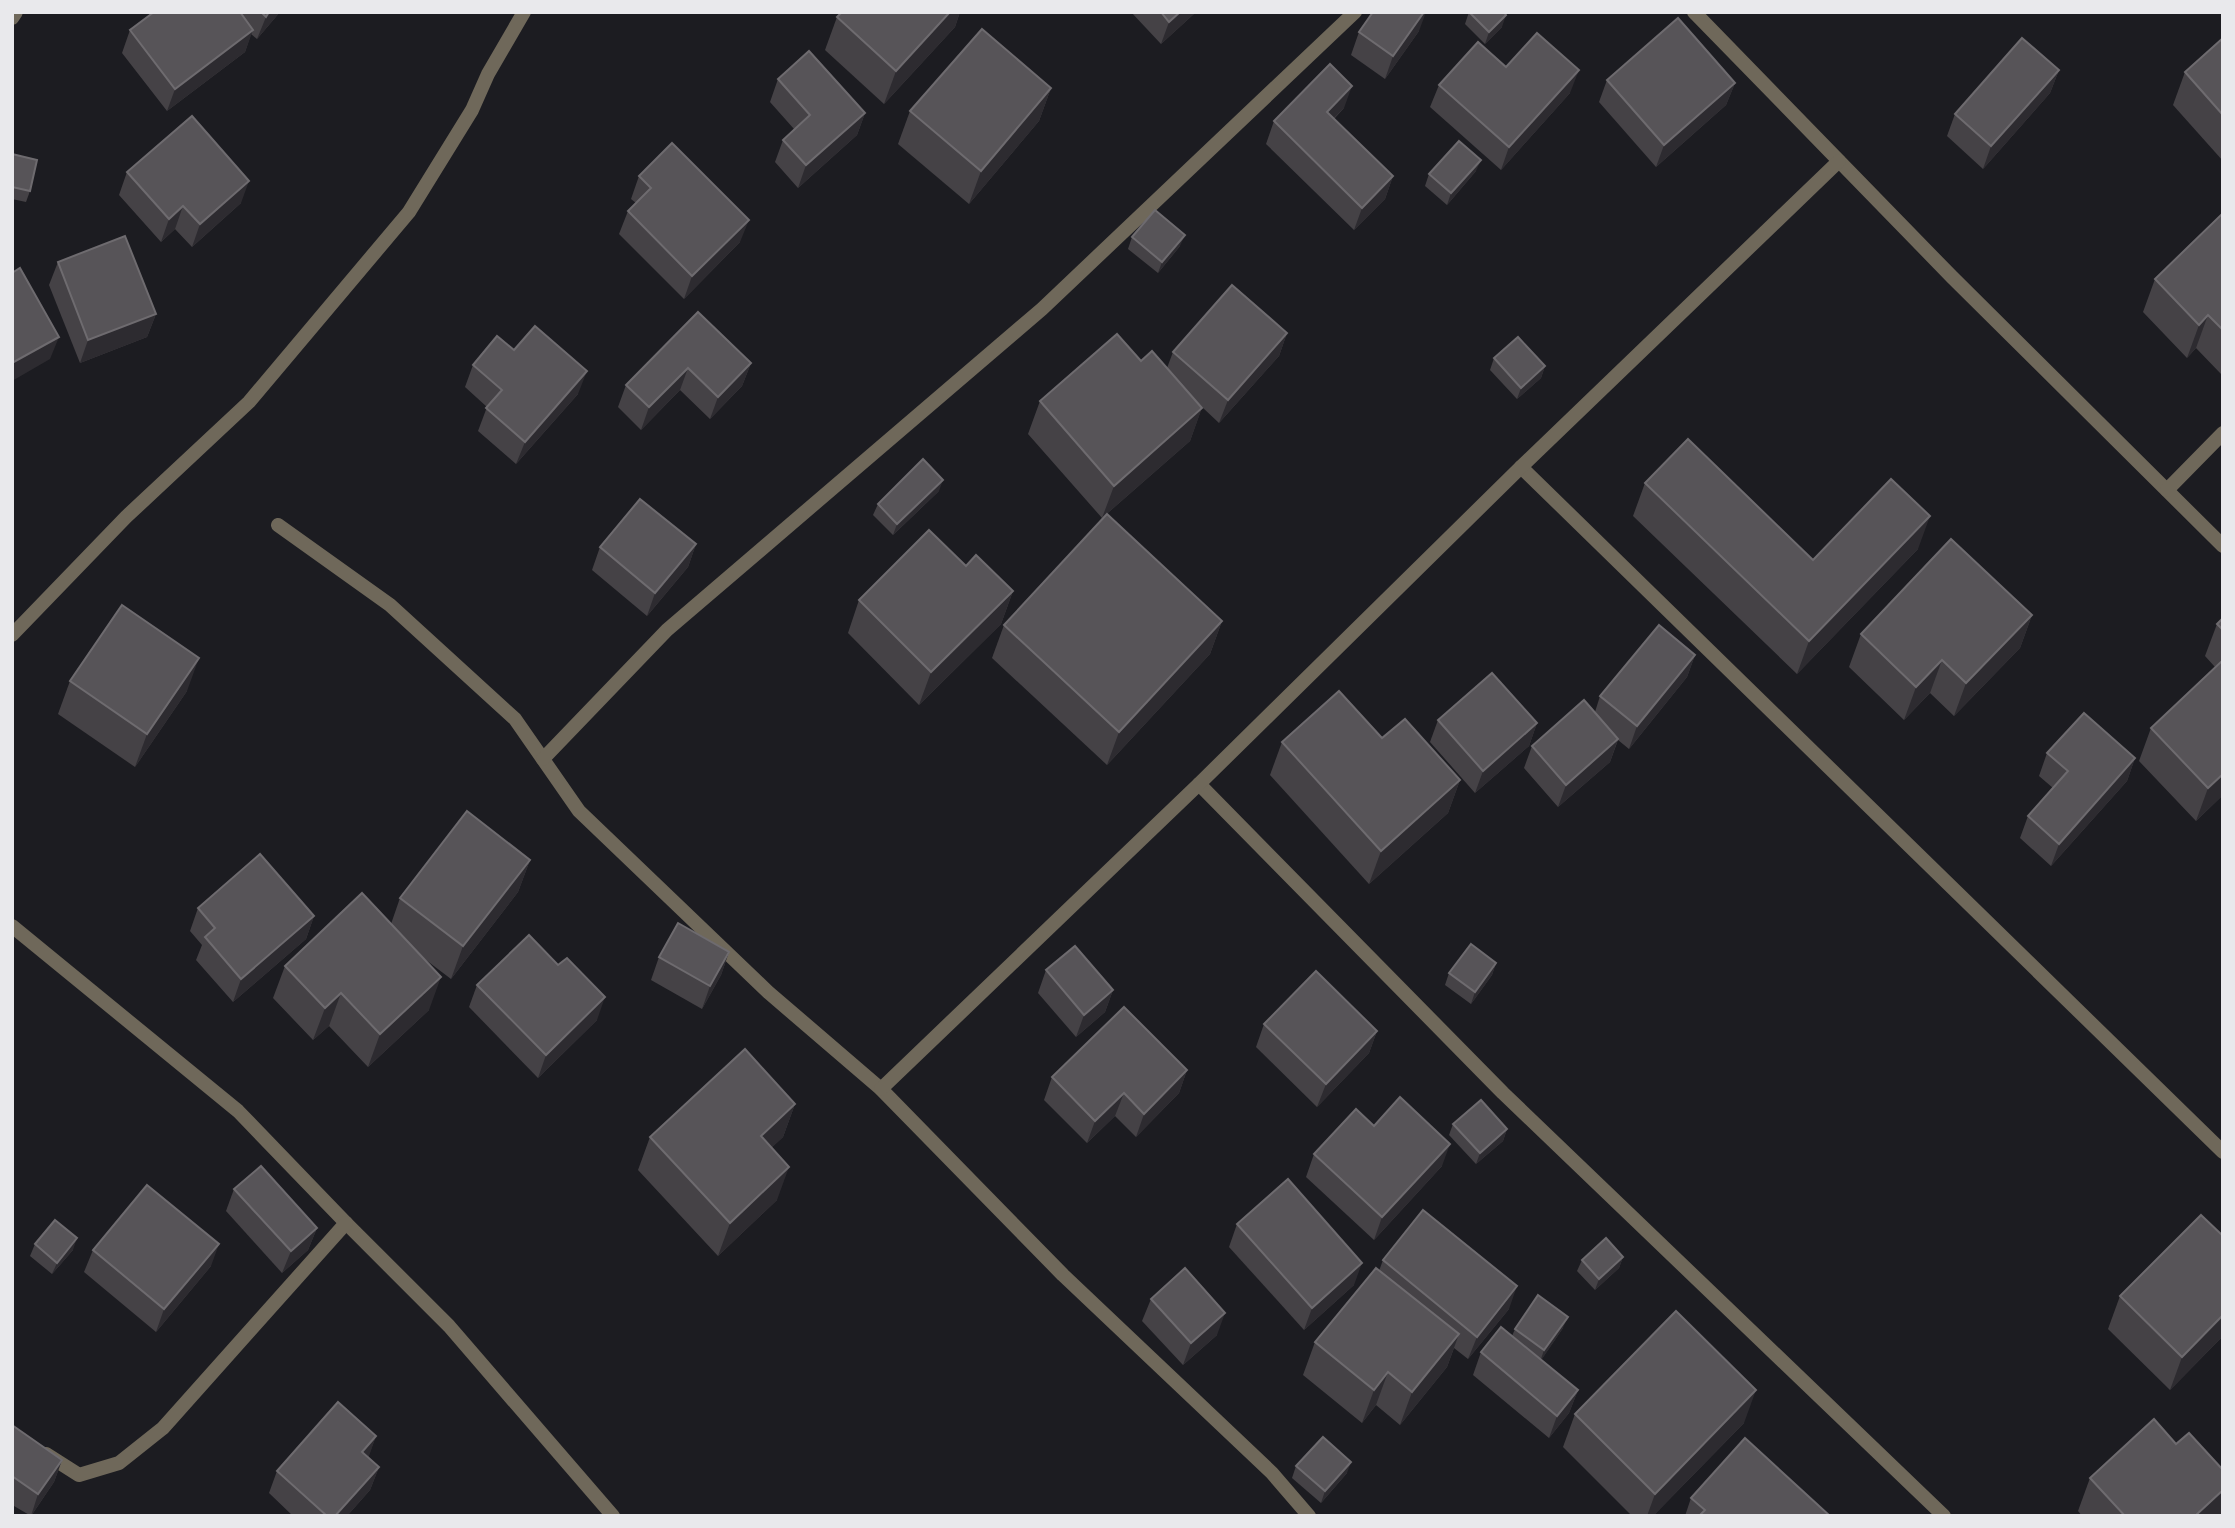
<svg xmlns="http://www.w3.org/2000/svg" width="2235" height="1528" font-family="Helvetica,sans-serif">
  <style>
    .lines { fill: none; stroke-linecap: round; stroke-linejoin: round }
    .street { stroke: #6f685a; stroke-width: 14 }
    .wall { fill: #454246 }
    .shaded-wall { fill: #2d2b30 }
    .building { fill: #575458; stroke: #6e6b6f; stroke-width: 2 }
  </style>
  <rect width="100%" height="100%" fill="#1c1c21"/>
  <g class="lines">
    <g class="street">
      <path d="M1694,12L1952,277L2223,546"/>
      <path d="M12,18L16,12"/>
      <path d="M1521,467L2223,1152"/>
      <path d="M2167,490L2223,433"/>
      <path d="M278,525L390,605L515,719L579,811L768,992L881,1089L1063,1275L1272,1473L1309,1516"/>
      <path d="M12,635L126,517L249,402L409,212L472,110L488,74L524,12"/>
      <path d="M543,759L667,630L1042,309L1355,12"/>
      <path d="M1199,784L1503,1093L1944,1516"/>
      <path d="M12,926L238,1111L346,1223L449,1326L613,1516"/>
      <path d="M881,1089L1199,784L1521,467L1839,161"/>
      <path d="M46,1454L79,1475L119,1463L163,1428L346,1223"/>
    </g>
  </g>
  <g class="wall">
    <path d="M154,12H280L257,39L251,34L245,52L167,111L122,53L130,30Z"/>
    <path d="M842,12H960L955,27L884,104L825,50L837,17Z"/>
    <path d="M1131,12H1196L1161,44Z"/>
    <path d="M1469,12L1502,27L1485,44L1465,24Z"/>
    <path d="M1419,31L1385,79L1351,55L1359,32Z"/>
    <path d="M2223,38V161L2173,105L2185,72Z"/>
    <path d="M1506,67L1570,93L1501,170L1430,107L1439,85Z"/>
    <path d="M2059,70L2050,93L1983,169L1947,136L1955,114Z"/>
    <path d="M778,79L865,113L857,135L798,188L775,162L783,140L794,129L770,102Z"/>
    <path d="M1607,80L1735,83L1726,105L1656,167L1599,102Z"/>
    <path d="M1051,88L1039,121L969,204L898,144L910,111Z"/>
    <path d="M1344,108L1334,119L1393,176L1385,199L1354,230L1266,144L1274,121Z"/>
    <path d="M12,154L30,191L26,202L12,199Z"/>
    <path d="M1476,171L1447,205L1425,186L1429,174Z"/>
    <path d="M127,172L241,203L192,247L175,229L161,242L119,195Z"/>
    <path d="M639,176L740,242L684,299L619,234L628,211L636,203L631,199Z"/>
    <path d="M2223,213V372L2221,374L2196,348L2187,358L2143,312L2155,279Z"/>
    <path d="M1132,237L1180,246L1158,273L1128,249Z"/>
    <path d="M58,262L156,314L147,337L80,363L49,285Z"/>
    <path d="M698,312L751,363L742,386L710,419L680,390L641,430L618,407L626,385Z"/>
    <path d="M1287,333L1279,356L1219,423L1202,407L1190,441L1102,518L1028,434L1040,401L1167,368L1173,352Z"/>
    <path d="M514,350L578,394L516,464L478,431L487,407L465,387L473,365Z"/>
    <path d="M1494,358L1545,366L1541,378L1517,399L1490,370Z"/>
    <path d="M1645,483L1813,560L1918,549L1797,674L1633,516Z"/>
    <path d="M939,491L893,535L873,515L878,504Z"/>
    <path d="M696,544L688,567L647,616L592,570L600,547Z"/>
    <path d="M966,566L1013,591L1001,624L919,705L848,633L859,600Z"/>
    <path d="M2032,615L2020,648L1954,716L1930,693L1904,720L1849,667L1861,634Z"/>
    <path d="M2223,618V795L2196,821L2139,761L2151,728L2215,667L2205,656L2217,624Z"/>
    <path d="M1222,621L1210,654L1107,765L992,658L1004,625Z"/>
    <path d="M1695,655L1687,677L1629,749L1618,740L1610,762L1558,807L1524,768L1532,746L1595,712L1600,696Z"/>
    <path d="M70,681L187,691L135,767L58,714Z"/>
    <path d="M1438,720L1537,723L1529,746L1475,793L1430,742Z"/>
    <path d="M1382,738L1460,780L1448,813L1369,884L1270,775L1282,742Z"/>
    <path d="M2047,753L2135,758L2127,781L2051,866L2020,838L2028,816L2053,788L2039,776Z"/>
    <path d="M530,860L518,892L451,979L422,957L429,1010L368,1067L329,1026L313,1040L273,998L285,966L391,924L400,898Z"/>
    <path d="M198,908L314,916L306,939L233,1002L196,960L202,945L190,931Z"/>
    <path d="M729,952L721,975L702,1009L651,980L659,957Z"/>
    <path d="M1496,963L1492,975L1471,1004L1445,985L1449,973Z"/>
    <path d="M558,965L597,1020L538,1078L469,1007L477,985Z"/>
    <path d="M1046,970L1113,990L1105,1012L1076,1037L1038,993Z"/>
    <path d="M1264,1024L1377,1031L1369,1053L1317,1107L1256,1047Z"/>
    <path d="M1187,1070L1179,1093L1136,1137L1115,1116L1087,1143L1044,1100L1052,1077Z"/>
    <path d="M795,1104L783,1137L771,1148L777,1200L718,1256L638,1170L650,1137Z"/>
    <path d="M1453,1124L1507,1129L1503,1141L1476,1164L1449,1135Z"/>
    <path d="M1374,1126L1442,1166L1374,1240L1306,1177L1314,1154Z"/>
    <path d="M234,1189L317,1228L308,1250L282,1273L226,1211Z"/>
    <path d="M1237,1224L1354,1285L1304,1330L1229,1247Z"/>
    <path d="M35,1244L73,1250L52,1274L30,1256Z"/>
    <path d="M93,1250L211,1266L156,1332L84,1272Z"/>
    <path d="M1623,1257L1619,1268L1595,1290L1577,1271L1582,1260Z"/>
    <path d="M1383,1260L1509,1309L1468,1359L1454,1348L1447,1367L1400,1425L1376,1405L1362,1423L1303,1375L1315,1342L1379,1271Z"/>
    <path d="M2120,1296L2223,1336L2170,1390L2108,1329Z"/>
    <path d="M1151,1299L1217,1335L1183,1365L1142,1321Z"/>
    <path d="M1563,1328L1541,1360L1578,1390L1569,1413L1549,1438L1473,1375L1481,1352L1512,1336L1515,1329Z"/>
    <path d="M1575,1414L1744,1423L1653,1516H1632L1563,1447Z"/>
    <path d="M12,1425L62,1460L54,1482L31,1516L14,1506L12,1511Z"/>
    <path d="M376,1436L368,1457L379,1467L370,1490L347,1516H293L269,1493L277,1471Z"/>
    <path d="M2176,1444L2221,1514L2219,1516H2082L2078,1511L2090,1478Z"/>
    <path d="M1296,1466L1347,1473L1321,1503L1292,1478Z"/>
    <path d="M1691,1498L1830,1516H1685Z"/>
  </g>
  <g class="shaded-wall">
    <path d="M269,12H280L257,39L266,17Z"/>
    <path d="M950,12H960L955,27L884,104L896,71Z"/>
    <path d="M1180,12H1196L1161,44L1169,22Z"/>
    <path d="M1424,12H1426L1419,31L1385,79L1393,56Z"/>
    <path d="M1506,15L1502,27L1485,44L1489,32Z"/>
    <path d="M253,30L245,52L167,111L175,89Z"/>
    <path d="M1579,70L1570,93L1501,170L1509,147Z"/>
    <path d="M2059,70L2050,93L1983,169L1991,146Z"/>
    <path d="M1735,83L1726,105L1656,167L1664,145Z"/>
    <path d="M1352,86L1344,108L1318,134L1327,112Z"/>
    <path d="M1051,88L1039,121L969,204L981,171Z"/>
    <path d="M865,113L857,135L798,188L806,165Z"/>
    <path d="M1481,160L1476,171L1447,205L1451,193Z"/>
    <path d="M1393,176L1385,199L1354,230L1362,208Z"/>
    <path d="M249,181L241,203L192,247L200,224Z"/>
    <path d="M183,206L175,229L161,242L169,219Z"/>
    <path d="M749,220L740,242L684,299L692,276Z"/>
    <path d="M1185,235L1180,246L1158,273L1162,262Z"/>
    <path d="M156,314L147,337L80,363L88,340Z"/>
    <path d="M2208,315L2196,348L2187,358L2199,325Z"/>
    <path d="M1287,333L1279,356L1219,423L1228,400Z"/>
    <path d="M59,337L50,359L12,381V363Z"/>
    <path d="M751,363L742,386L710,419L718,397Z"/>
    <path d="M1545,366L1541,378L1517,399L1521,388Z"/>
    <path d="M688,368L680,390L641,430L649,407Z"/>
    <path d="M587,371L578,394L516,464L525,442Z"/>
    <path d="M1202,408L1190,441L1102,518L1114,486Z"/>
    <path d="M943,480L939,491L893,535L897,524Z"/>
    <path d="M1930,516L1918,549L1797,674L1809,641Z"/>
    <path d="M696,544L688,567L647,616L655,593Z"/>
    <path d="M1013,591L1001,624L919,705L931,672Z"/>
    <path d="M2032,615L2020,648L1954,716L1966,683Z"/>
    <path d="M1222,621L1210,654L1107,765L1119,732Z"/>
    <path d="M1695,655L1687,677L1629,749L1637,726Z"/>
    <path d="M199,658L187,691L135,767L147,734Z"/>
    <path d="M1942,660L1930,693L1904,720L1916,687Z"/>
    <path d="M1537,723L1529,746L1475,793L1483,771Z"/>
    <path d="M1618,739L1610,762L1558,807L1566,785Z"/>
    <path d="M2135,758L2127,781L2051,866L2059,844Z"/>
    <path d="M2223,774V795L2196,821L2208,788Z"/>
    <path d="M1460,780L1448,813L1369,884L1381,851Z"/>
    <path d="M530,860L518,892L451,979L463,946Z"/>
    <path d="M314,916L306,939L233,1002L241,979Z"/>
    <path d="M729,952L721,975L702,1009L710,986Z"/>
    <path d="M1496,963L1492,975L1471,1004L1475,992Z"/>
    <path d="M441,977L429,1010L368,1067L380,1034Z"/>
    <path d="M1113,990L1105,1012L1076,1037L1084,1015Z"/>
    <path d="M341,993L329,1026L313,1040L325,1008Z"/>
    <path d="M605,997L597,1020L538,1078L546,1055Z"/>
    <path d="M1377,1031L1369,1053L1317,1107L1326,1084Z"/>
    <path d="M1187,1070L1179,1093L1136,1137L1144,1114Z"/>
    <path d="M1124,1093L1115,1116L1087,1143L1095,1121Z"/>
    <path d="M795,1104L783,1137L749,1169L761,1136Z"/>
    <path d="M1507,1129L1503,1141L1476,1164L1480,1153Z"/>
    <path d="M1450,1144L1442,1166L1374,1240L1382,1217Z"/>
    <path d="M789,1167L777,1200L718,1256L730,1223Z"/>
    <path d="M317,1228L308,1250L282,1273L291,1251Z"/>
    <path d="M77,1238L73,1250L52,1274L57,1263Z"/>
    <path d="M219,1244L211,1266L156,1332L164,1309Z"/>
    <path d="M1623,1257L1619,1268L1595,1290L1599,1279Z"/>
    <path d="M1362,1263L1354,1285L1304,1330L1312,1308Z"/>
    <path d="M1517,1286L1509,1309L1468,1359L1477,1337Z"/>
    <path d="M1225,1313L1217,1335L1183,1365L1191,1343Z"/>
    <path d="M2223,1315V1336L2170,1390L2182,1357Z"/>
    <path d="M1568,1317L1563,1328L1540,1362L1544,1350Z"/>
    <path d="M1459,1334L1447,1367L1400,1425L1412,1392Z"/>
    <path d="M1388,1372L1376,1405L1362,1423L1374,1390Z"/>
    <path d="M1578,1390L1569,1413L1549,1438L1557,1416Z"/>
    <path d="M1756,1390L1744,1423L1653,1516H1647L1655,1494Z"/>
    <path d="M376,1436L368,1459L362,1452Z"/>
    <path d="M62,1460L54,1482L31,1516L38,1494Z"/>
    <path d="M1351,1462L1347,1473L1321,1503L1325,1491Z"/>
    <path d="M379,1467L370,1490L347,1516H335Z"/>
    <path d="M2223,1490V1509L2221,1514L2219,1516H2195Z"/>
  </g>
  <g class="building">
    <path d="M154,12H240L253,30L175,89L130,30Z"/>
    <path d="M261,12H269L266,17Z"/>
    <path d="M842,12H950L896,71L837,17Z"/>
    <path d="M1161,12H1180L1169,22Z"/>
    <path d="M1373,12H1424L1393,56L1359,32Z"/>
    <path d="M1469,12H1504L1506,15L1489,32Z"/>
    <path d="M1678,18L1735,83L1664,145L1607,80Z"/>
    <path d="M982,29L1051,88L981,171L910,111Z"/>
    <path d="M1537,33L1579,70L1509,147L1439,85L1478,42L1506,67Z"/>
    <path d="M2022,38L2059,70L1991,146L1955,114Z"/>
    <path d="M2223,38V115L2185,72Z"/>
    <path d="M809,51L865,113L806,165L783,140L810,115L778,79Z"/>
    <path d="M1330,64L1352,86L1327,112L1393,176L1362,208L1274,121Z"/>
    <path d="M192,116L249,181L200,224L183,206L169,219L127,172Z"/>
    <path d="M1459,141L1481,160L1451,193L1429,174Z"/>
    <path d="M672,143L749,220L692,276L628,211L651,188L639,176Z"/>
    <path d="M12,154L37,160L30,191L12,187Z"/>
    <path d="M1155,210L1185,235L1162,262L1132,237Z"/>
    <path d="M2223,213V330L2208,315L2199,325L2155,279Z"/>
    <path d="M125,236L156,314L88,340L58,262Z"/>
    <path d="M20,268L59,337L12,363V273Z"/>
    <path d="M1232,285L1287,333L1228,400L1173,352Z"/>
    <path d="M698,312L751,363L718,397L688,368L649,407L626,385Z"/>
    <path d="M535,326L587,371L525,442L486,408L502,390L473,365L497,336L514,350Z"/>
    <path d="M1117,334L1141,361L1152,351L1202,408L1114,486L1040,401Z"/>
    <path d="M1518,337L1545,366L1521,388L1494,358Z"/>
    <path d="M1688,439L1813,560L1891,479L1930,516L1809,641L1645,483Z"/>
    <path d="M923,459L943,480L897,524L878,504Z"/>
    <path d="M640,499L696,544L655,593L600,547Z"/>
    <path d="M1107,514L1222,621L1119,732L1004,625Z"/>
    <path d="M929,530L966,566L976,555L1013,591L931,672L859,600Z"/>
    <path d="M1951,539L2032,615L1966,683L1942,660L1916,687L1861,634Z"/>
    <path d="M122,605L199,658L147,734L70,681Z"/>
    <path d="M2223,618V630L2217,624Z"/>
    <path d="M1659,625L1695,655L1637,726L1600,696Z"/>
    <path d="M2223,660V774L2208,788L2151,728Z"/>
    <path d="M1492,673L1537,723L1483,771L1438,720Z"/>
    <path d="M1339,691L1382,738L1405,719L1460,780L1381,851L1282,742Z"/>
    <path d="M1584,700L1618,739L1566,785L1532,746Z"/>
    <path d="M2084,713L2135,758L2059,844L2028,816L2068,771L2047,753Z"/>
    <path d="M467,811L530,860L463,946L400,898Z"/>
    <path d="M260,854L314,916L241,979L205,937L215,928L198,908Z"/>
    <path d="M362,893L441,977L380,1034L341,993L325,1008L285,966Z"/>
    <path d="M678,923L729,952L710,986L659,957Z"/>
    <path d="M529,935L558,965L567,958L605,997L546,1055L477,985Z"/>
    <path d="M1471,944L1496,963L1475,992L1449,973Z"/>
    <path d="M1075,946L1113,990L1084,1015L1046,970Z"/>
    <path d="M1316,971L1377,1031L1326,1084L1264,1024Z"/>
    <path d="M1124,1007L1187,1070L1144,1114L1124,1093L1095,1121L1052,1077Z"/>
    <path d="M745,1049L795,1104L761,1136L789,1167L730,1223L650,1137Z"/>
    <path d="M1400,1097L1450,1144L1382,1217L1314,1154L1356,1109L1374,1126Z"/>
    <path d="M1481,1100L1507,1129L1480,1153L1453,1124Z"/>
    <path d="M261,1166L317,1228L291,1251L234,1189Z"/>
    <path d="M1288,1179L1362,1263L1312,1308L1237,1224Z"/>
    <path d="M147,1185L219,1244L164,1309L93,1250Z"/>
    <path d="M1423,1210L1517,1286L1477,1337L1383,1260Z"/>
    <path d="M2201,1215L2223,1236V1315L2182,1357L2120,1296Z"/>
    <path d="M55,1220L77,1238L57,1263L35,1244Z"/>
    <path d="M1606,1238L1623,1257L1599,1279L1582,1260Z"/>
    <path d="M1185,1268L1225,1313L1191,1343L1151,1299Z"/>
    <path d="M1376,1268L1459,1334L1412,1392L1388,1372L1374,1390L1315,1342Z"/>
    <path d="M1538,1295L1568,1317L1544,1350L1515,1329Z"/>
    <path d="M1676,1311L1756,1390L1655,1494L1575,1414Z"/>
    <path d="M1501,1327L1578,1390L1557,1416L1481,1352Z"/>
    <path d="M338,1402L376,1436L362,1452L379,1467L335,1516H327L277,1471Z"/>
    <path d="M2154,1419L2176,1444L2189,1433L2223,1470V1490L2195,1516H2125L2090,1478Z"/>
    <path d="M12,1425L62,1460L38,1494L12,1476Z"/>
    <path d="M1323,1437L1351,1462L1325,1491L1296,1466Z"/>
    <path d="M1745,1438L1830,1516H1699L1705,1510L1691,1498Z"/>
  </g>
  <rect width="2235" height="1528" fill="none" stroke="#e9e9ec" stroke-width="28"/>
</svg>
